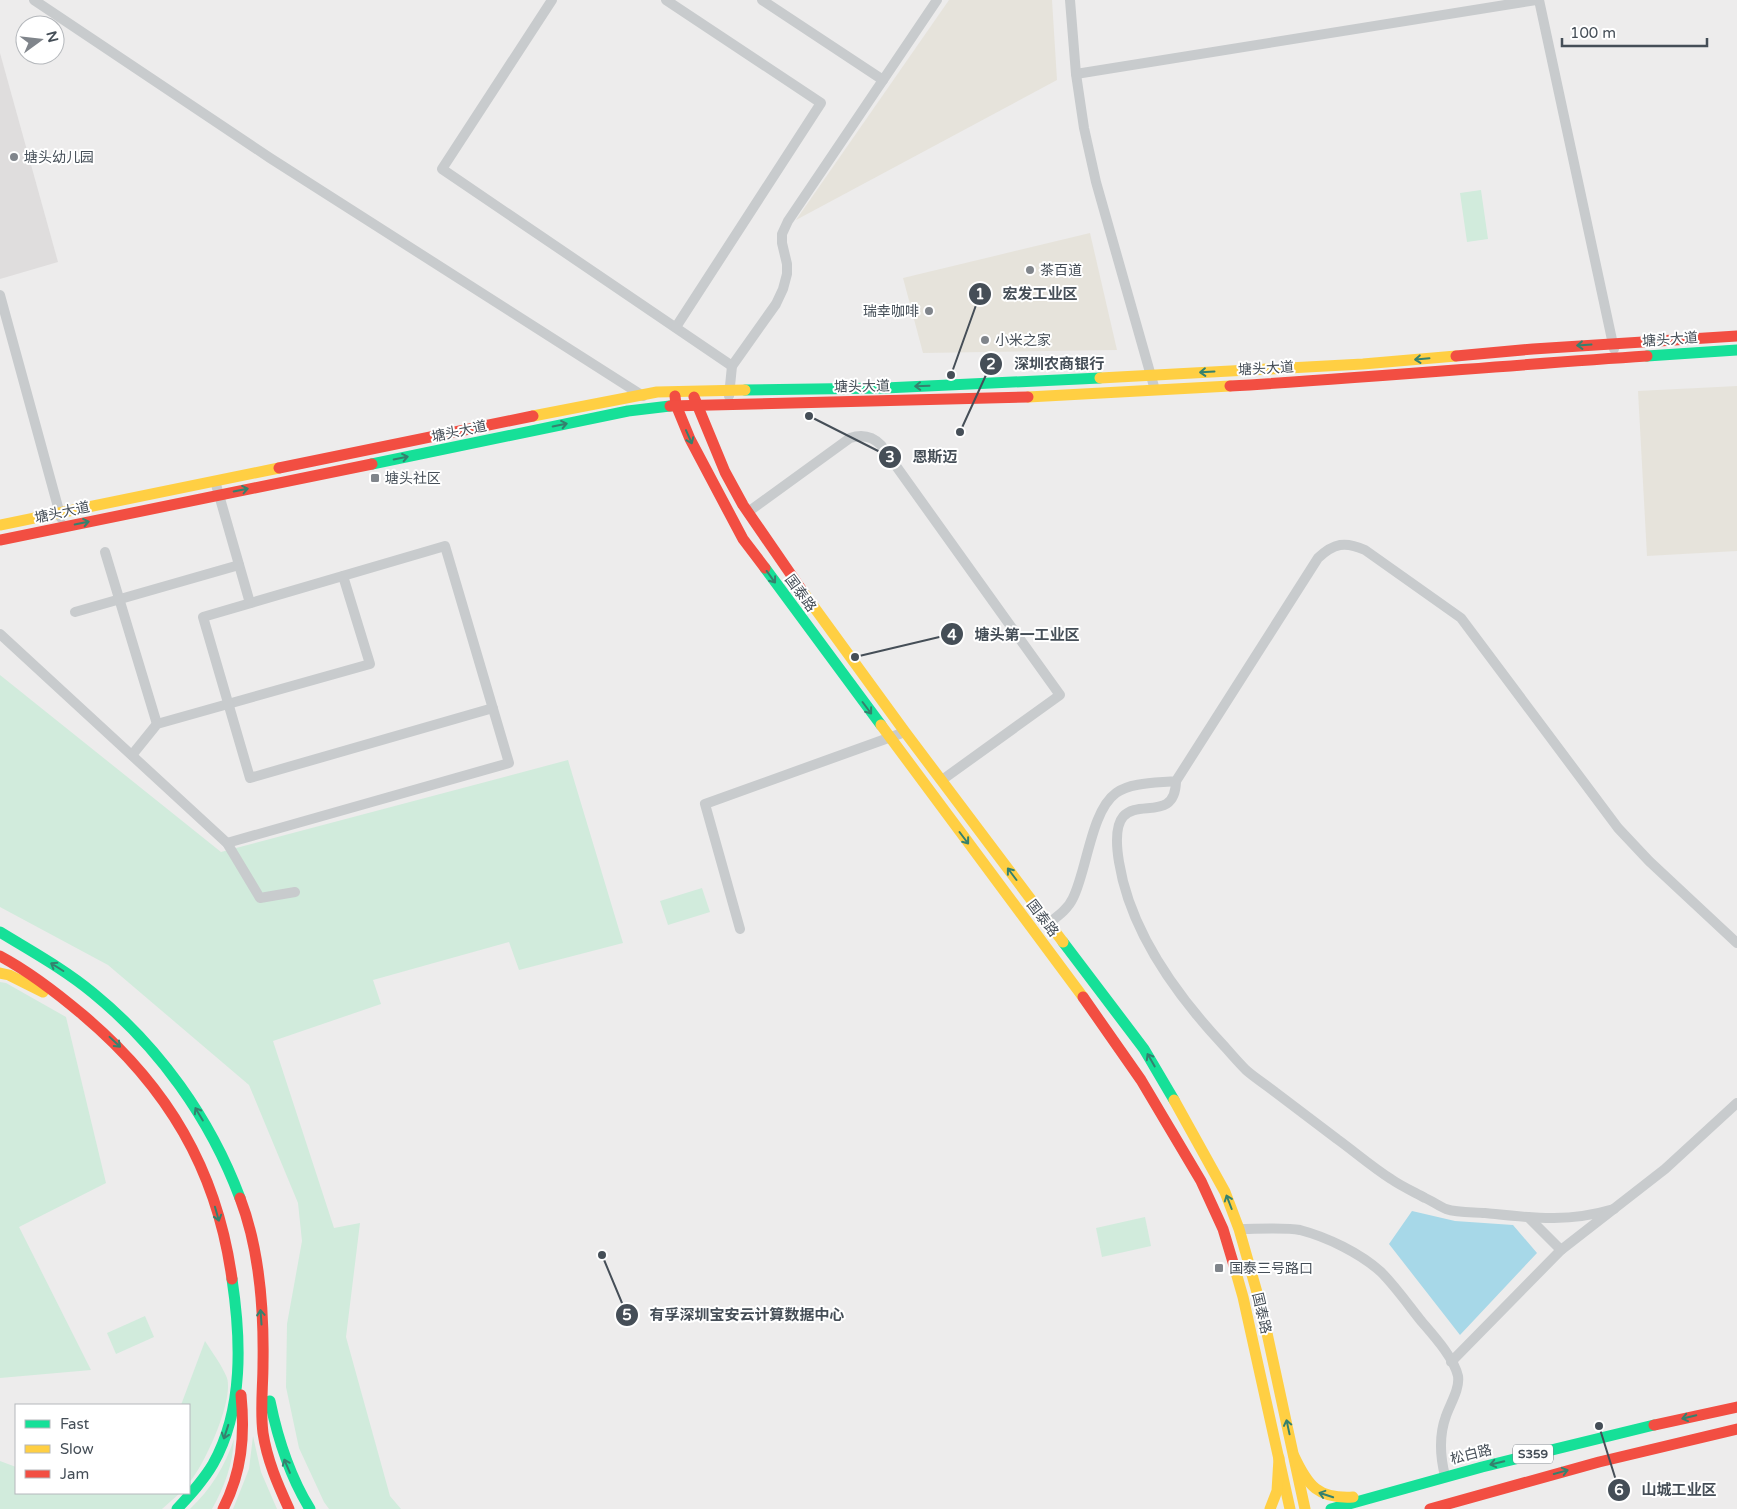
<svg xmlns="http://www.w3.org/2000/svg" width="1737" height="1509" font-family="'Varela Round','Noto Sans SC',sans-serif">
  <style>
    .commercial { fill: #e6e3db }
    .education { fill: #dfdddd }
    .green { fill: #d1ebdc }
    .water { fill: #a7d8e8 }
    .lines { fill: none; stroke-linecap: round; stroke-linejoin: round }
    .street { stroke: #c8cbcd; stroke-width: 10 }
    .fast { stroke: #16e098; stroke-width: 11 }
    .slow { stroke: #ffcf43; stroke-width: 11 }
    .jam { stroke: #f24e42; stroke-width: 11 }
    .oneway { stroke: #35816e }
    .poi-dot { fill: #80858b; stroke: #fff; stroke-width: 2 }
    .labels { text-anchor: middle; stroke-width: 4; stroke-linejoin: round; paint-order: stroke }
    .shield { fill: #fff; stroke: #7d8389; stroke-width: 1 }
    .shield-label { font-size: 12px; font-weight: bold; fill: #454e57 }
    .poi-label { font-size: 14px; fill: #454e57; stroke: #fff; text-anchor: start }
    .street-label { font-size: 14px; fill: #454e57; stroke: #fff }
    .leader { fill: none; stroke: #454e57; stroke-width: 2 }
    .callout-dot { fill: #454e57; stroke: #fff; stroke-width: 2 }
    .mark-label { font-size: 15px; text-anchor: middle; font-weight: bold; fill: #fff }
    .callout-label { font-size: 15px; text-anchor: middle; font-weight: bold; fill: #454e57; stroke: #fff; stroke-width: 4; stroke-linejoin: round; paint-order: stroke }
  </style>
  <rect width="100%" height="100%" fill="#edecec"/>
  <g class="commercial">
    <path d="M949,0H1052L1057,80L796,220Z"/>
    <path d="M1090,233L1117,350L923,353L903,278Z"/>
    <path d="M1737,386V551L1647,556L1638,391Z"/>
  </g>
  <path class="education" d="M0,53L58,262L0,279Z"/>
  <g class="green">
    <path d="M1481,190L1488,239L1467,242L1460,193Z"/>
    <path d="M0,675L221,852L568,760L623,943L519,970L509,942L373,980L381,1004L273,1041L334,1228L360,1223L346,1337L390,1496L401,1509H329L324,1502L299,1448L286,1387L287,1324L302,1241L298,1203L249,1085L108,965L0,907Z"/>
    <path d="M702,888L710,912L668,925L660,901Z"/>
    <path d="M0,982L6,983L66,1017L106,1183L19,1227L91,1370L0,1378Z"/>
    <path d="M1145,1217L1151,1246L1102,1257L1096,1228Z"/>
    <path d="M145,1316L154,1337L116,1354L107,1333Z"/>
    <path d="M205,1341C212,1352 223,1367 227,1378C234,1401 204,1466 189,1483V1405H181Z"/>
    <path d="M253,1436L261,1472L277,1509H233L249,1469Z"/>
    <path d="M234,1439C233,1464 224,1488 212,1509H190C211,1489 225,1466 234,1439Z"/>
    <path d="M0,1461L16,1467V1493H78L82,1494L180,1493L162,1509H0Z"/>
  </g>
  <path class="water" d="M1412,1211L1455,1221L1513,1225L1537,1253L1460,1335L1389,1244Z"/>
  <g class="lines">
    <g class="street">
      <path d="M34,0L270,158L643,396"/>
      <path d="M552,0L442,169L732,366"/>
      <path d="M666,0L821,103L676,327"/>
      <path d="M762,0L883,80"/>
      <path d="M1070,0L1076,74L1084,128L1096,182L1155,390"/>
      <path d="M1539,0L1614,349"/>
      <path d="M1076,74L1536,0"/>
      <path d="M0,295L61,518"/>
      <path d="M729,396L732,366L776,304L783,289L787,274V264L782,243V234L788,221L937,0"/>
      <path d="M215,481L250,603"/>
      <path d="M748,512L850,438C862,434 872,436 881,445L1060,695L942,780"/>
      <path d="M105,552L157,724"/>
      <path d="M75,612L239,565"/>
      <path d="M0,634L227,843L260,898L295,892"/>
      <path d="M132,755L157,724L370,664L343,576"/>
      <path d="M1176,781C1175,838 1104,771 1119,862C1130,931 1178,997 1225,1047C1232,1055 1239,1063 1246,1070C1255,1078 1265,1084 1275,1092C1295,1107 1316,1123 1337,1139C1355,1152 1372,1167 1391,1179C1401,1186 1414,1192 1425,1198C1432,1201 1439,1206 1446,1209C1458,1213 1473,1212 1485,1213C1533,1218 1566,1223 1614,1209"/>
      <path d="M227,843L509,763L445,546L203,617L250,778L493,708"/>
      <path d="M1049,923C1058,916 1068,909 1073,898C1087,870 1091,811 1116,793C1131,782 1158,783 1176,781L1318,558C1334,543 1345,541 1365,550L1461,618L1618,828L1649,861L1737,943"/>
      <path d="M740,929L705,804L905,732"/>
      <path d="M1528,1217L1561,1250"/>
      <path d="M1239,1229C1255,1229 1286,1227 1300,1230C1327,1237 1360,1253 1381,1272C1396,1287 1409,1306 1422,1322C1434,1336 1454,1358 1458,1376C1460,1389 1450,1404 1446,1416C1439,1435 1440,1456 1445,1476"/>
      <path d="M1451,1362L1561,1250L1665,1169L1737,1103"/>
    </g>
    <g class="fast">
      <path d="M1647,356L1737,350"/>
      <path d="M745,390L885,388L1100,378"/>
      <path d="M372,464L628,411L670,406"/>
      <path d="M765,568L881,725"/>
      <path d="M0,932C31,951 64,969 93,993C159,1047 210,1118 240,1198"/>
      <path d="M1063,942L1144,1049L1174,1100"/>
      <path d="M270,1401C278,1440 289,1475 310,1509"/>
      <path d="M177,1509C190,1495 203,1481 213,1464C244,1409 241,1339 232,1279"/>
      <path d="M1331,1509L1482,1467L1654,1425"/>
    </g>
    <g class="slow">
      <path d="M1100,378L1363,364L1456,356"/>
      <path d="M1028,397L1230,386"/>
      <path d="M533,416L657,392L745,390"/>
      <path d="M0,525L279,468"/>
      <path d="M803,592L905,732L1063,942"/>
      <path d="M881,725L1083,997"/>
      <path d="M0,973L9,975L43,992"/>
      <path d="M1174,1100L1225,1192L1239,1229L1262,1310L1305,1509"/>
      <path d="M1235,1269L1243,1297L1290,1509"/>
      <path d="M1294,1456C1308,1486 1318,1499 1353,1497"/>
      <path d="M1270,1509L1277,1491L1279,1458"/>
    </g>
    <g class="jam">
      <path d="M1456,356L1533,349L1737,336"/>
      <path d="M1230,386C1369,378 1508,365 1647,356"/>
      <path d="M675,396L676,405L690,439L743,539L765,568"/>
      <path d="M694,397L725,472L743,505L803,592"/>
      <path d="M670,406L1028,397"/>
      <path d="M279,468L533,416"/>
      <path d="M0,540L372,464"/>
      <path d="M0,956C30,972 57,993 83,1015C167,1086 217,1169 232,1279"/>
      <path d="M1083,997L1141,1080L1201,1181L1223,1229L1235,1269"/>
      <path d="M240,1198C260,1250 264,1309 263,1364C263,1387 260,1410 263,1433C267,1460 278,1485 289,1509"/>
      <path d="M1654,1425L1737,1407"/>
      <path d="M223,1509C242,1472 245,1436 241,1395"/>
      <path d="M1430,1509L1599,1462L1737,1429"/>
    </g>
  </g>
  <defs><path id="oneway-shaft" d="M-6 0H5M1.5-3L5.5 0L1.5 3" fill="none" stroke-width="1.6" stroke-linecap="round" stroke-linejoin="round" transform="scale(1.25)"/></defs>
  <g class="oneway">
    <use href="#oneway-shaft" transform="translate(1584 345) rotate(176)"/>
    <use href="#oneway-shaft" transform="translate(1422 359) rotate(175)"/>
    <use href="#oneway-shaft" transform="translate(1207 372) rotate(177)"/>
    <use href="#oneway-shaft" transform="translate(922 386) rotate(178)"/>
    <use href="#oneway-shaft" transform="translate(560 425) rotate(-12)"/>
    <use href="#oneway-shaft" transform="translate(689 437) rotate(66)"/>
    <use href="#oneway-shaft" transform="translate(401 458) rotate(-12)"/>
    <use href="#oneway-shaft" transform="translate(241 490) rotate(-11)"/>
    <use href="#oneway-shaft" transform="translate(82 523) rotate(-12)"/>
    <use href="#oneway-shaft" transform="translate(771 577) rotate(54)"/>
    <use href="#oneway-shaft" transform="translate(867 708) rotate(53)"/>
    <use href="#oneway-shaft" transform="translate(964 838) rotate(53)"/>
    <use href="#oneway-shaft" transform="translate(1012 874) rotate(-127)"/>
    <use href="#oneway-shaft" transform="translate(57 967) rotate(-148)"/>
    <use href="#oneway-shaft" transform="translate(115 1042) rotate(43)"/>
    <use href="#oneway-shaft" transform="translate(1151 1060) rotate(-120)"/>
    <use href="#oneway-shaft" transform="translate(199 1114) rotate(-121)"/>
    <use href="#oneway-shaft" transform="translate(1229 1202) rotate(-111)"/>
    <use href="#oneway-shaft" transform="translate(217 1214) rotate(74)"/>
    <use href="#oneway-shaft" transform="translate(261 1317) rotate(-94)"/>
    <use href="#oneway-shaft" transform="translate(1689 1417) rotate(167)"/>
    <use href="#oneway-shaft" transform="translate(1288 1427) rotate(-102)"/>
    <use href="#oneway-shaft" transform="translate(226 1432) rotate(108)"/>
    <use href="#oneway-shaft" transform="translate(1497 1463) rotate(166)"/>
    <use href="#oneway-shaft" transform="translate(287 1466) rotate(-113)"/>
    <use href="#oneway-shaft" transform="translate(1561 1472) rotate(-15)"/>
    <use href="#oneway-shaft" transform="translate(1326 1495) rotate(-162)"/>
  </g>
  <g class="poi-dot">
    <circle cx="14" cy="157" r="5"/>
    <circle cx="1030" cy="270" r="5"/>
    <circle cx="929" cy="311" r="5"/>
    <circle cx="985" cy="340" r="5"/>
    <rect x="370" y="473" width="10" height="10" rx="2.5"/>
    <rect x="1214" y="1263" width="10" height="10" rx="2.5"/>
  </g>
  <g class="labels">
    <rect class="shield" x="1513" y="1444.5" width="40" height="19" rx="4"/>
    <g class="shield-label">
      <text x="1533" y="1458">S359</text>
    </g>
    <g class="poi-label">
      <text x="24" y="162">塘头幼儿园</text>
      <text x="1040" y="275">茶百道</text>
      <text x="919" y="316" text-anchor="end">瑞幸咖啡</text>
      <text x="995" y="345">小米之家</text>
      <text x="385" y="483">塘头社区</text>
      <text x="1229" y="1273">国泰三号路口</text>
    </g>
    <g class="street-label">
      <text transform="translate(1670 339) rotate(-4)" y="5">塘头大道</text>
      <text transform="translate(1266 368) rotate(-3)" y="5">塘头大道</text>
      <text transform="translate(862 386) rotate(-1)" y="5">塘头大道</text>
      <text transform="translate(459 431) rotate(-12)" y="5">塘头大道</text>
      <text transform="translate(62 512) rotate(-12)" y="5">塘头大道</text>
      <text transform="translate(801 593) rotate(54)" y="5">国泰路</text>
      <text transform="translate(1043 918) rotate(53)" y="5">国泰路</text>
      <text transform="translate(1262 1313) rotate(77)" y="5">国泰路</text>
      <text transform="translate(1471 1454) rotate(-14)" y="5">松白路</text>
    </g>
  </g>
  <path class="leader" d="M951 375L980 294M960 432L991 364M809 416L890 457M855 657L952 634M602 1255L627 1315M1599 1426L1619 1490"/>
  <g class="callout-dot">
    <circle cx="951" cy="375" r="5"/>
    <circle cx="960" cy="432" r="5"/>
    <circle cx="809" cy="416" r="5"/>
    <circle cx="855" cy="657" r="5"/>
    <circle cx="602" cy="1255" r="5"/>
    <circle cx="1599" cy="1426" r="5"/>
    <circle cx="980" cy="294" r="12"/>
    <circle cx="991" cy="364" r="12"/>
    <circle cx="890" cy="457" r="12"/>
    <circle cx="952" cy="634" r="12"/>
    <circle cx="627" cy="1315" r="12"/>
    <circle cx="1619" cy="1490" r="12"/>
  </g>
  <g class="mark-label">
    <text x="980" y="299">1</text>
    <text x="991" y="369">2</text>
    <text x="890" y="462">3</text>
    <text x="952" y="640">4</text>
    <text x="627" y="1320">5</text>
    <text x="1619" y="1495">6</text>
  </g>
  <g class="callout-label">
    <text x="1040" y="299">宏发工业区</text>
    <text x="1059" y="369">深圳农商银行</text>
    <text x="935" y="462">恩斯迈</text>
    <text x="1027" y="640">塘头第一工业区</text>
    <text x="747" y="1320">有孚深圳宝安云计算数据中心</text>
    <text x="1679" y="1495">山城工业区</text>
  </g>
  <rect x="15" y="1404" width="175" height="90" fill="#ffffff" stroke="#b5b8bc"/>
  <rect x="25" y="1420" width="25" height="8" fill="#16e098" stroke="#b5b8bc"/>
  <text x="60" y="1429" font-size="15" fill="#454e57">Fast</text>
  <rect x="25" y="1445" width="25" height="8" fill="#ffcf43" stroke="#b5b8bc"/>
  <text x="60" y="1454" font-size="15" fill="#454e57">Slow</text>
  <rect x="25" y="1470" width="25" height="8" fill="#f24e42" stroke="#b5b8bc"/>
  <text x="60" y="1479" font-size="15" fill="#454e57">Jam</text>
  <g transform="translate(40 40) rotate(75)"><circle r="24" fill="#ffffff" stroke="#b5b8bc"/>
  <path d="M0-4L9 19L0 12L-9 19Z" fill="#80858b"/>
  <text y="-8" font-size="14" font-weight="bold" text-anchor="middle" fill="#454e57">N</text>
  </g>
  <path d="M1562 38v8h145v-8" fill="none" stroke="#454e57" stroke-width="2.5"/>
  <text x="1570" y="38" font-size="15" fill="#454e57" stroke="#ffffff" stroke-width="4" paint-order="stroke">100 m</text>
</svg>
